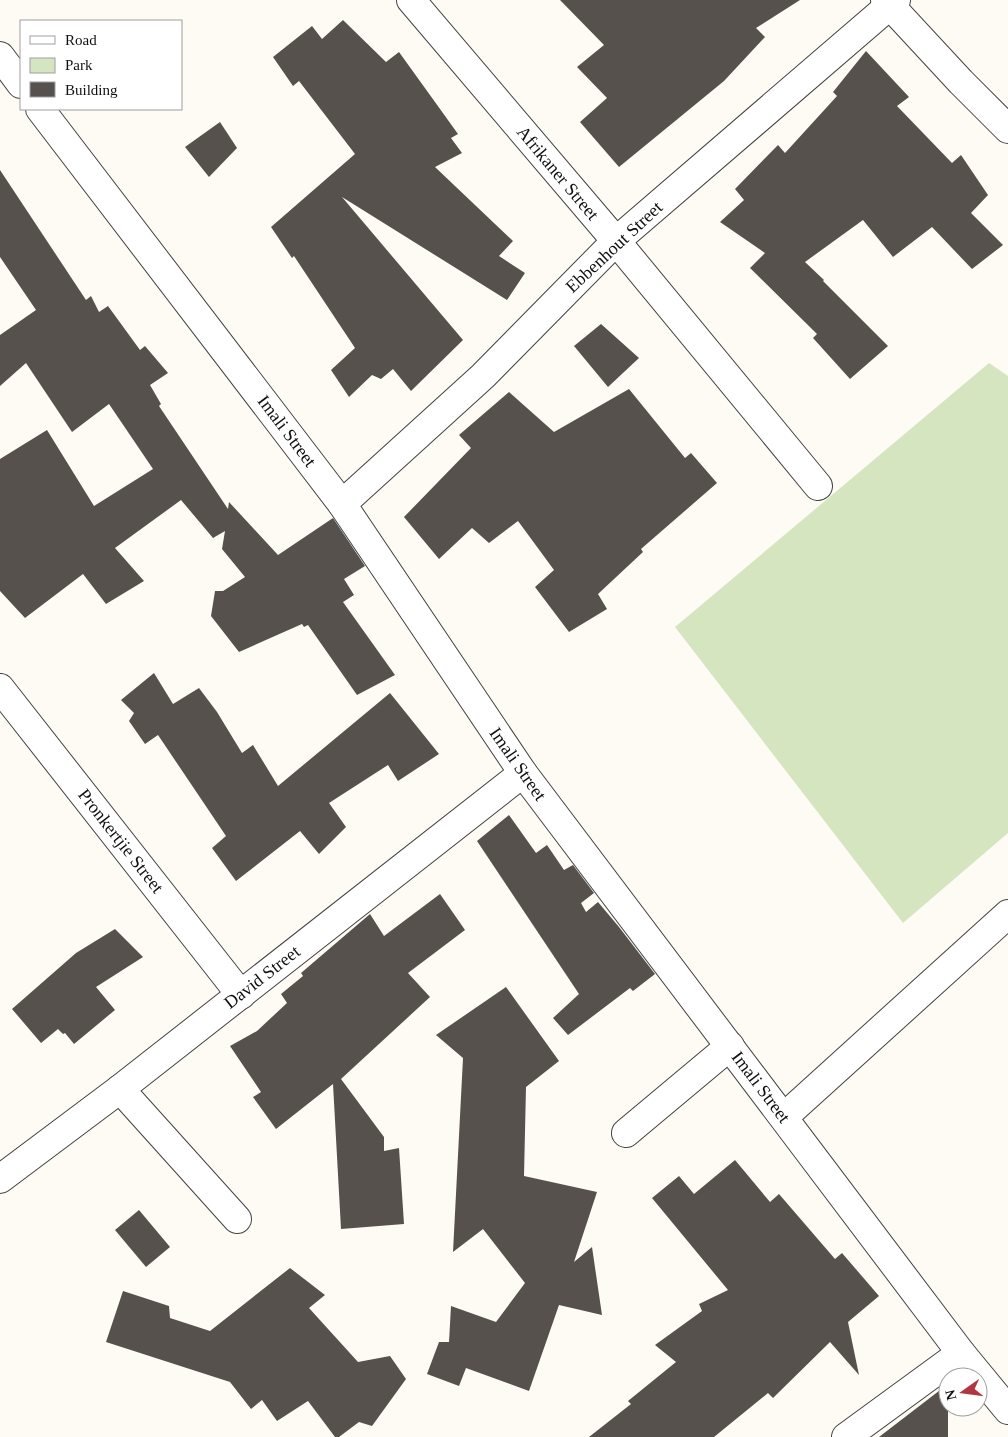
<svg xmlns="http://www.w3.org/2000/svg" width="1008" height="1437" font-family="Georgia,serif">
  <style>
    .green { fill: #d5e5c0 }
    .building { fill: #57514d }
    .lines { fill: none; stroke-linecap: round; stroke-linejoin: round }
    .minor-casing { stroke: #434343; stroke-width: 30 }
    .minor { stroke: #fff; stroke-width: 28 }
    .labels { text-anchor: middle; stroke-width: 5; stroke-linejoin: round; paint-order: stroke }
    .street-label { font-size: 18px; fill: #101010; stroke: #fff }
  </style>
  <rect width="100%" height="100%" fill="#fefbf4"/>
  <path class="green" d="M989,363L1008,376V833L903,923L675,627Z"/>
  <g class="building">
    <path d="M560,0H800L756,28L765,37L724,81L619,167L580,122L607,98L577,67L604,45Z"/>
    <path d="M343,20L386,62L399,52L458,134L451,138L462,153L435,167L513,241L499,256L525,273L507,300L342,197L463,340L411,391L393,369L381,379L372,375L349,397L331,370L355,348L294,256L292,258L271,227L355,154L299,81L293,86L273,57L312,26L322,39Z"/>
    <path d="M866,51L909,97L897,106L952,163L961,155L988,195L971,213L1003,245L972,269L932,227L893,257L863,220L805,262L824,280L823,281L888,346L850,379L813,338L817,334L750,268L765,253L720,222L744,200L735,189L778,145L785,153L837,96L833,92Z"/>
    <path d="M220,122L237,148L209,177L185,147Z"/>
    <path d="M0,170L86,300L91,296L99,312L108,306L140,350L145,346L168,373L150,385L161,404L159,406L228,509L229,502L278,555L333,518L365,566L344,579L354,595L343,602L395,675L357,695L308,625L304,627L302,624L239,652L211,616L215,591H223L245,577L222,549L225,531L213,538L181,500L115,548L144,581L106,604L83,574L25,618L0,591V459L47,430L94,506L153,469L109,404L72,432L26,363L0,386V335L36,310L0,257Z"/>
    <path d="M601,324L639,358L608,387L574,346Z"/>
    <path d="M629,389L685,458L691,453L717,483L641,549L643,552L598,594L607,609L569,632L535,587L554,570L518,521L489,543L472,528L439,559L404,517L471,448L459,435L509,392L554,432Z"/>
    <path d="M154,673L173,704L199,688L217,712L242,753L253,745L278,786L390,693L439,754L398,781L388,765L329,803L346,827L319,854L300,831L236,881L212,848L226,836L158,735L145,744L129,721L134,713L121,700Z"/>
    <path d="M509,815L536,853L547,845L564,870L573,865L594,893L581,903L586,912L598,902L619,927L655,974L633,991L630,988L568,1035L553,1018L579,994L477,841Z"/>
    <path d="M440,894L465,930L408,973L430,997L341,1079L384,1137V1151L399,1148L404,1224L341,1229L333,1084L276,1129L253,1097L261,1092L230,1046L257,1031L287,1003L281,994L303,976L301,973L370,914L384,936Z"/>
    <path d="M115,929L143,957L96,987L115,1010L74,1044L65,1033L63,1034L58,1029L41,1043L12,1009L76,953Z"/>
    <path d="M506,987L559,1061L526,1087L524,1176L597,1192L574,1262L592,1247L602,1315L559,1305L529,1391L466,1368L459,1386L427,1374L439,1342H449L451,1306L496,1322L525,1283L483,1229L453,1252L463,1058L436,1035Z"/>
    <path d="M735,1160L770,1202L779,1194L835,1259L842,1253L879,1296L848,1322L859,1375L830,1342L773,1398L768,1393L714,1437H589L631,1404L628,1401L676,1362L655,1345L702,1311L699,1304L728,1290L652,1198L679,1176L694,1194Z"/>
    <path d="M139,1210L170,1247L146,1267L115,1230Z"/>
    <path d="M290,1268L325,1295L309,1308L358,1362L390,1356L406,1379L372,1426L359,1422L339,1437H335L308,1401L277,1421L262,1400L251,1409L230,1382L106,1342L123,1291L169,1306L170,1318L210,1331Z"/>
    <path d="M948,1384V1437H879Z"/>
  </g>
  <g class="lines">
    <g class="minor-casing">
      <g id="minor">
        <path d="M411,0L616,241L818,486"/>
        <path d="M885,0L961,82L1008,129"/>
        <path d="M0,56L21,84"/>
        <path d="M40,109L342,504L523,773L961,1353L1008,1410"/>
        <path d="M342,504L483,376L616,241L896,0"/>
        <path d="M0,688L241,995"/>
        <path d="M120,1089L237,1219"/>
        <path d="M784,1117L1008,914"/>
        <path d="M626,1133L730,1046"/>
        <path d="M0,1179L120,1089L523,773"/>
        <path d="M846,1437L961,1353"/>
      </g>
    </g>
    <use href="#minor" class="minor"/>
  </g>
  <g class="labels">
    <g class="street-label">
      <text transform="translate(558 173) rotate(50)" y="6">Afrikaner Street</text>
      <text transform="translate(614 247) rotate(-43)" y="6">Ebbenhout Street</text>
      <text transform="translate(287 431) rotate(53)" y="6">Imali Street</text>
      <text transform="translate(518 764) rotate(55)" y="6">Imali Street</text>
      <text transform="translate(121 841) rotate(52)" y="6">Pronkertjie Street</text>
      <text transform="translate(262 977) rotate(-38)" y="6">David Street</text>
      <text transform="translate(761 1087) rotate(53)" y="6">Imali Street</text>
    </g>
  </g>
  <rect x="20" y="20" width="162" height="90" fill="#ffffff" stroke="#9f9f9f"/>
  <rect x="30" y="36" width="25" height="8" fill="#ffffff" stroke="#9f9f9f"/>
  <text x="65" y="45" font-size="15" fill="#101010">Road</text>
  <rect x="30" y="58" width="25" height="15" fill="#d5e5c0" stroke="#9f9f9f"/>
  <text x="65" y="70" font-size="15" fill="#101010">Park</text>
  <rect x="30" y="82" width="25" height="15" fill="#57514d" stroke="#9f9f9f"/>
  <text x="65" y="95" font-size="15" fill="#101010">Building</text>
  <g transform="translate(963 1392) rotate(256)"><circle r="24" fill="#ffffff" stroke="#9f9f9f"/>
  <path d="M0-4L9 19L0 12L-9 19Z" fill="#b23641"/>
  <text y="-8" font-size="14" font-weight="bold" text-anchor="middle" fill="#101010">N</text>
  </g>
</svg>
